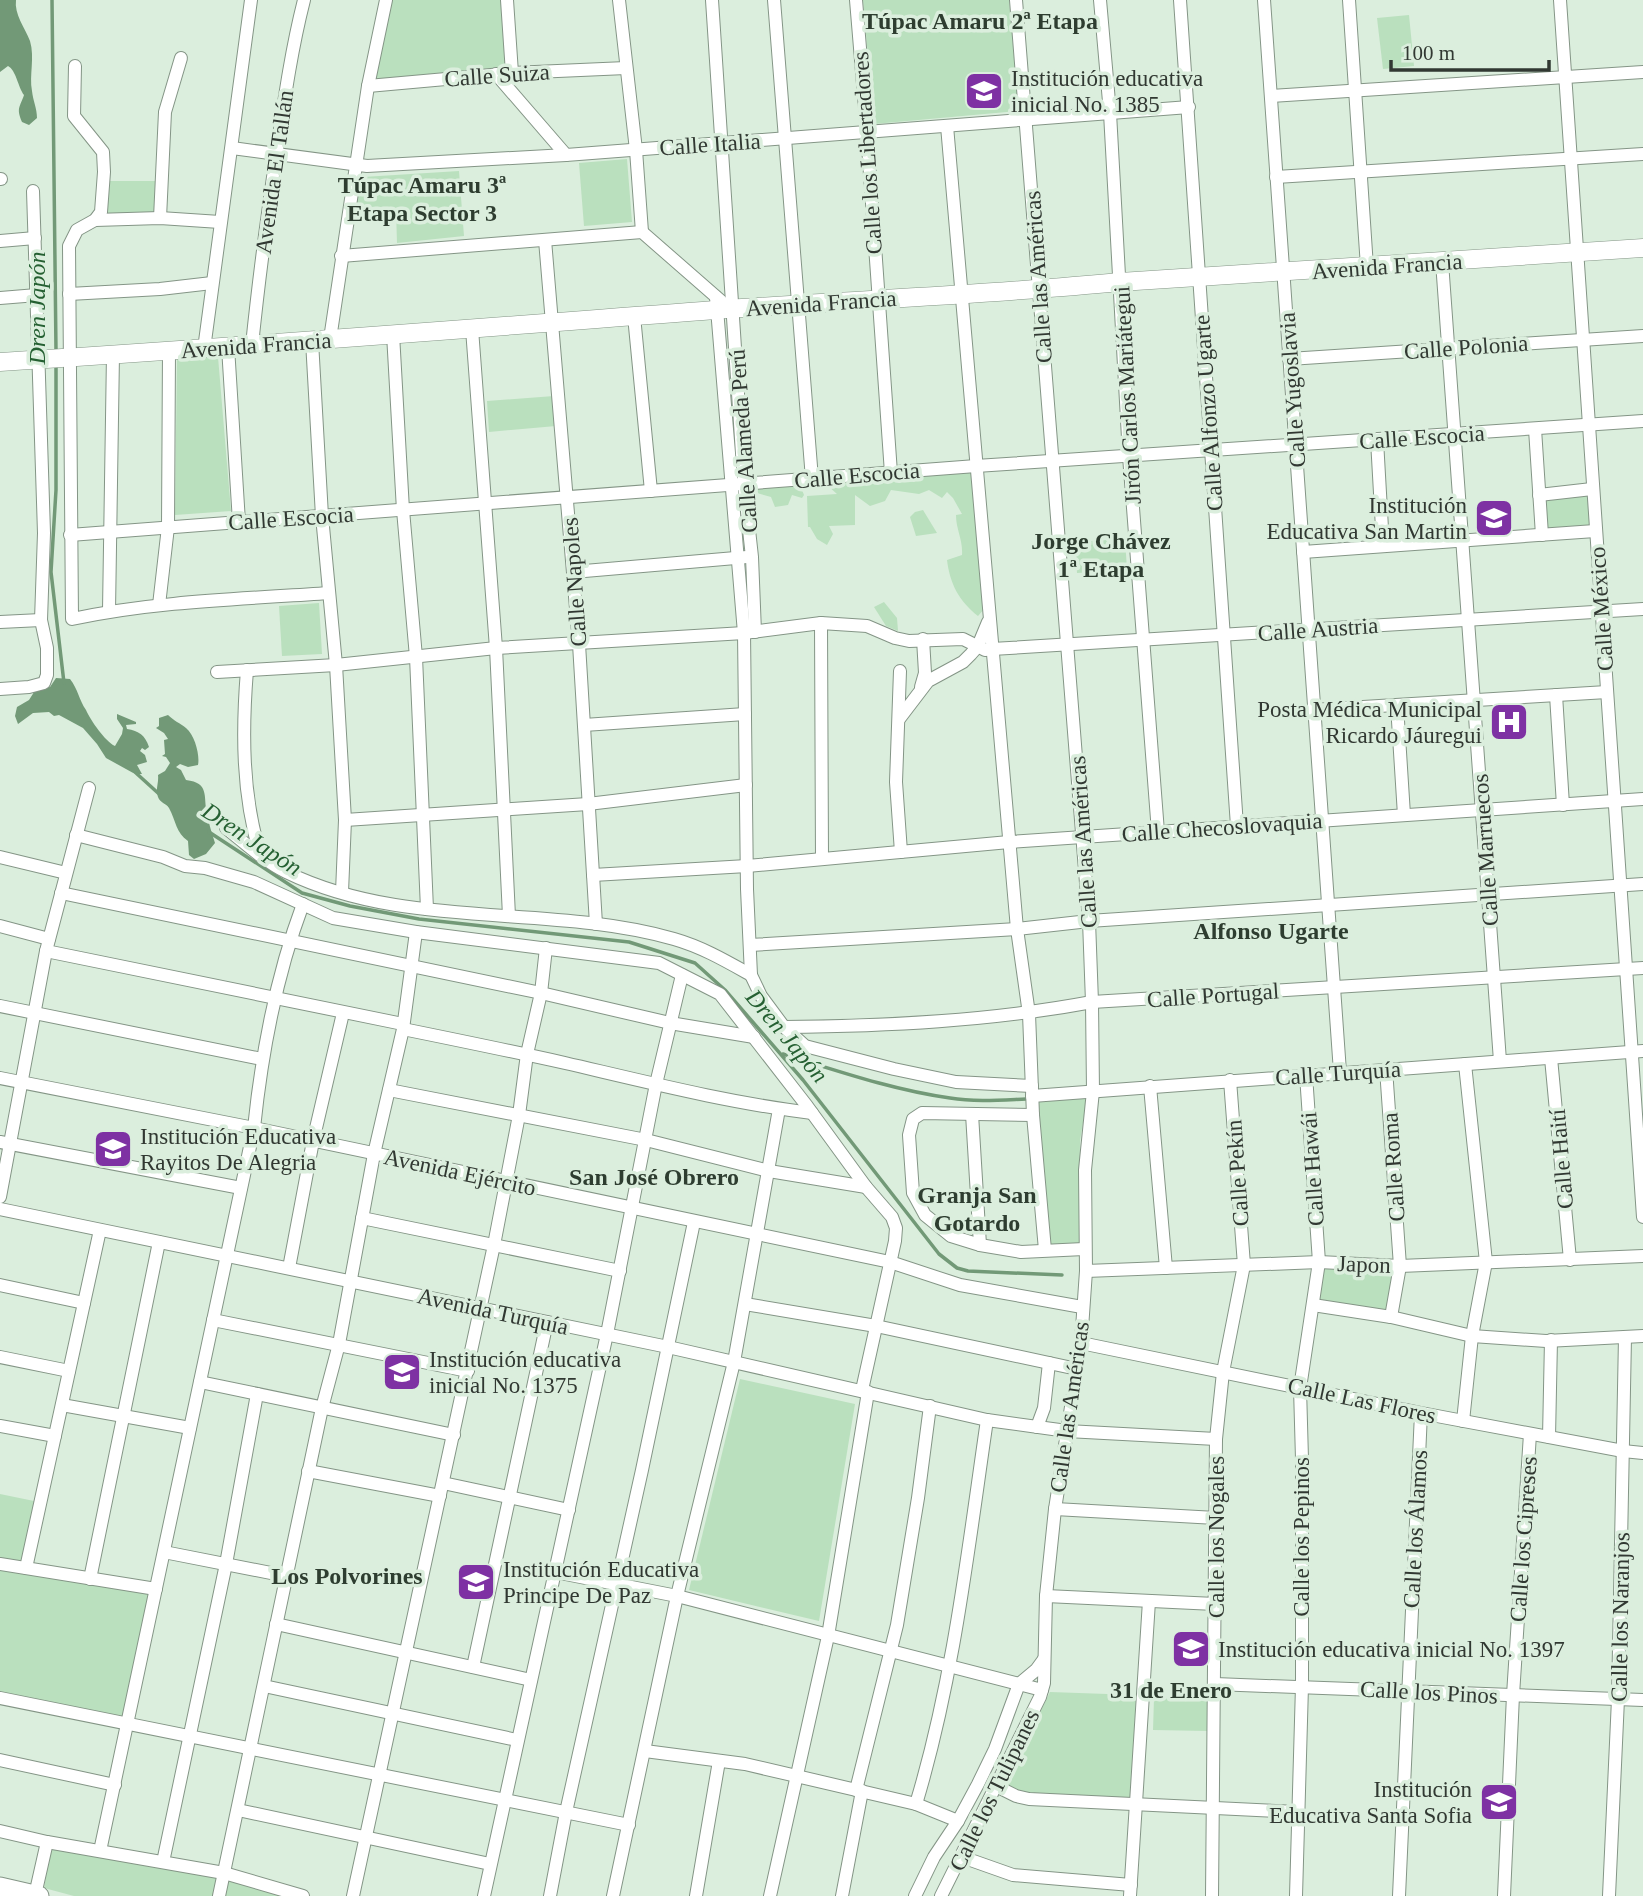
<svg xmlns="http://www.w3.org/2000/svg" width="1643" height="1896" font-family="Georgia,serif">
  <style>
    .green { fill: #bae0be }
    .water { fill: #729977 }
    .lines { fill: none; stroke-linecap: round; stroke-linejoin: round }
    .stream { stroke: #729977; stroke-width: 3.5 }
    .street-casing { stroke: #849586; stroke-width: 14 }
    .secondary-casing { stroke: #849586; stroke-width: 19 }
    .primary-casing { stroke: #849586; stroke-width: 21 }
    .street { stroke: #fff; stroke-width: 12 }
    .secondary { stroke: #fff; stroke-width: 18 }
    .primary { stroke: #fff; stroke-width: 19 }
    .labels { text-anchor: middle; stroke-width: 7; stroke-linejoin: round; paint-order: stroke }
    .street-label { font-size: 23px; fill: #313832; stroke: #dbeedd }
    .poi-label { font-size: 23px; fill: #313832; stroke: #dbeedd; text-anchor: start }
    .neighbourhood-label { font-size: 24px; font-weight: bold; fill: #2e3d30; stroke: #dbeedd }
    .water-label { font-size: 24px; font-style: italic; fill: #256032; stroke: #dbeedd }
  </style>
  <rect width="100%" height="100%" fill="#dbeedd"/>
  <g class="green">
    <path d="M390,0H503L508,69L372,83Z"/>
    <path d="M863,0H1009L1019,111L874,124Z"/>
    <path d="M1409,15L1414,66L1383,69L1377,18Z"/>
    <path d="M627,159L632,222L584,226L579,163Z"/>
    <path d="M459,171L464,236L397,243L396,210L354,212L363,177Z"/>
    <path d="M106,181H155L154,214L106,213Z"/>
    <path d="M218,357L231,511L175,515L177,359Z"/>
    <path d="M554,396L556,426L489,432L487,401Z"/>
    <path d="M976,466L985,608L978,616C959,601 950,584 947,560L962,555C963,539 956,530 956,515L962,514L953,498L947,492L942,498L929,490L919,494L891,490L885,501L870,506L855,495V525L829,526L833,534L827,545L817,539L810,527H808L807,496L837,494L827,485L829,480Z"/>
    <path d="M799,482L804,495L802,498L792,495L788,505L775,507L771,497L757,493L750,487Z"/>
    <path d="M1588,492L1591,527L1547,531L1545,496Z"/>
    <path d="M923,510L937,533L916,536L910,517L915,512Z"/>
    <path d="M1125,539L1127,570L1077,573L1075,542Z"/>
    <path d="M884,602L897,618L898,631L886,626L874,607Z"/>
    <path d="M319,603L322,654L282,656L279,606Z"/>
    <path d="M1087,1097L1080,1141L1079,1244L1050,1246L1038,1100Z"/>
    <path d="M1321,1264L1396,1268L1390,1314L1315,1303Z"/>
    <path d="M740,1379L855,1404L819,1621L689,1590Z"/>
    <path d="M0,1494L34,1501L22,1563L0,1558Z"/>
    <path d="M0,1567L150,1593L124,1717L0,1692Z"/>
    <path d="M1050,1692L1136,1695L1131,1799L1024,1793L1004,1784Z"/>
    <path d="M1154,1698L1209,1700L1208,1731L1153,1730Z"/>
    <path d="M51,1848L218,1876L214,1896H74L44,1888Z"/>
    <path d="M229,1879L284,1896H225Z"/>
  </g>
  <g class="water">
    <path d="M0,0H16C14,14 25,28 30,41C35,58 29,75 32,91C33,101 37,108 37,118L29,125L22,122C16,108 20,107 24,95C18,87 16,70 8,66L0,72Z"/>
    <path d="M56,678L70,679C78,689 79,700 86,710C91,721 105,741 115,746L122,734L123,728L117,719V714L136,722V724L126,725L127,729C139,731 145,735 149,747L145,750L142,748L140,751L145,755L147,762L137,765L142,774H135L106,758L97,744L83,728L59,715L54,716L49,712L33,713L18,724L15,716L17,707L29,700L36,689L50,687Z"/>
    <path d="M168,715C174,721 180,723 186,728C195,735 200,756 198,765L188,767L180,764L176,767L181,770L186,780C210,783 203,796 207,814C209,824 212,834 215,843L206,854L194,859L189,855L188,841C176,833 176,821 169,808C166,803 160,803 158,797C155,790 159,783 158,775L165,771L170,763L166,757L162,756L165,754L164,740L168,739L164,733L156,728L159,726V718Z"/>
  </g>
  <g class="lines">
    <g class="stream">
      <path d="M52,0L56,351"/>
      <path d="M56,363V490L51,572L64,683"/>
      <path d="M136,773L158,793"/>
      <path d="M209,832L302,893L350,906L419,919L629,942L695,963L725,990L803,1080L939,1254L957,1268L968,1271L1062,1275"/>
      <path d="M783,1054C838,1071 893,1090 950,1098C975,1102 1001,1100 1026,1099"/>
    </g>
    <g class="street-casing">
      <g id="street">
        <path d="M507,0L512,73"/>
        <path d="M619,0L636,150L642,232"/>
        <path d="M712,0L744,484L752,557L755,632"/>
        <path d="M774,0L812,479"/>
        <path d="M856,0L867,132L891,473"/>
        <path d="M1100,0L1110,113L1129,456L1158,832"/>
        <path d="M1180,0L1237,826"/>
        <path d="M1264,0L1340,1072"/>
        <path d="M1349,0L1367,267"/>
        <path d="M1560,0L1643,1217"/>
        <path d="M75,66L74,116L103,152L104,172L101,212L95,220L77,230L69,246L72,619C156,601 244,599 329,593"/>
        <path d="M496,74L566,155"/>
        <path d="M368,86L512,73L626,68"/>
        <path d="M1271,96L1643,72"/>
        <path d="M947,126L1017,929L1029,1014L1033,1115L1045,1250"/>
        <path d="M232,148L367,166L566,155L1189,107"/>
        <path d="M1276,177L1643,154"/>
        <path d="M0,179H1"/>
        <path d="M160,218L165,112L181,58"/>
        <path d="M95,220L160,218L220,222"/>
        <path d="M545,240L579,644L596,924"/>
        <path d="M0,241L35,238"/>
        <path d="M341,256L642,232L721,301"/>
        <path d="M1442,262L1500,1061"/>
        <path d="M69,294L160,289L212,283"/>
        <path d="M716,297L744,633L747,889L751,975L761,996L784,1027L805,1046L894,1069L956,1082L1032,1086"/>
        <path d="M0,298L37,295"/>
        <path d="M634,316L651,491"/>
        <path d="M472,329L496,648L509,916"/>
        <path d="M393,334L403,510L416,657L427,909"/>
        <path d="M330,339L368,86L386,0"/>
        <path d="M312,341L322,516L336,665L345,820L342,892"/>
        <path d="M252,345C259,277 268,210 278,143C285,95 292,47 304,0"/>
        <path d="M228,347L239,522"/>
        <path d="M204,349L251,0"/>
        <path d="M1289,359L1643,336"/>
        <path d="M1535,429L1542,535"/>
        <path d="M1377,440L1383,546"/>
        <path d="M1539,495L1592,489"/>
        <path d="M70,535L976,466L1643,421"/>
        <path d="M1303,552L1595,531"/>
        <path d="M573,572L747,557"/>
        <path d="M159,605L168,527L169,351"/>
        <path d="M109,611L113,354"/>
        <path d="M0,622L41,620"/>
        <path d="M821,623L822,859"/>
        <path d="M247,670C242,732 242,794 260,854"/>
        <path d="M900,671L896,782L901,852"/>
        <path d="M217,672L336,665L496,648L744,633L821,623L867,626L895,638L909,641L963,639L985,650L992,649L1643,609"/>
        <path d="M921,687L925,673L923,639"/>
        <path d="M0,689L29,687L44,683L47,675V648L41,620L44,533L33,191"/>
        <path d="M1556,695L1563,805"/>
        <path d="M1397,705L1404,815"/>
        <path d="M1314,710L1607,692"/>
        <path d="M899,719L928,681L963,662L971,654L978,646L988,622"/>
        <path d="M584,725L745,714"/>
        <path d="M345,820L588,804L746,785"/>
        <path d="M226,828C245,843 264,861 286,872C407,931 548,903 674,939C702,947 726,961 751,975"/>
        <path d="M76,835L163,857L185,866L205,868L254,882L333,918L416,932L659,963L720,994L807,1106L866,1187L892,1217L896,1228L895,1241L862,1390"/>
        <path d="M0,857L66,873"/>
        <path d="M593,875L747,866L1009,842L1643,799"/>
        <path d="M61,893L541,993L670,1023L754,1037"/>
        <path d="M0,926L49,939"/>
        <path d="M750,945L1017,929L1089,921L1643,884"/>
        <path d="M46,951L403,1024"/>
        <path d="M0,1006L262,1059"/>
        <path d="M784,1027C887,1026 991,1021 1092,1002L1643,968"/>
        <path d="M403,1029C457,1040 511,1051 565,1063C647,1082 729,1103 812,1113"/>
        <path d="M1551,1058L1570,1260"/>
        <path d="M1386,1069L1400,1266L1391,1317"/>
        <path d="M0,1078L254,1128L890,1262L960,1285L1082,1307"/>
        <path d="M1150,1086L1166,1268"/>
        <path d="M389,1090L646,1140L769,1171L866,1187"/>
        <path d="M1032,1096L1643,1051"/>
        <path d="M972,1114L980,1245"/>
        <path d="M1033,1115L922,1113L913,1119L909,1135L913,1193L925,1215L951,1236L980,1245L1021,1252L1084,1249"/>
        <path d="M0,1142L241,1188"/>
        <path d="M0,1197L46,951L89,788"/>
        <path d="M0,1209L668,1347L987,1420L1067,1431L1216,1439"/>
        <path d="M362,1218L620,1271"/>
        <path d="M289,1268L313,1141L343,1013"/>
        <path d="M1086,1271L1319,1262L1400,1266L1643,1256"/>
        <path d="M0,1285L84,1303"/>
        <path d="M745,1304L876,1326L1077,1369"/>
        <path d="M1313,1305L1391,1317L1472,1336L1546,1341L1643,1336"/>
        <path d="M213,1320L468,1371"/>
        <path d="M1081,1343L1421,1413L1623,1451L1643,1453"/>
        <path d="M0,1357L69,1371"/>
        <path d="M200,1382L454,1435"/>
        <path d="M62,1405L190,1428"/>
        <path d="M1463,1421L1472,1336L1486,1262L1465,1064"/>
        <path d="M0,1426L55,1436"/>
        <path d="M1037,1427L1044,1408L1049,1363"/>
        <path d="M1549,1437L1551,1340"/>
        <path d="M308,1471L440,1496"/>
        <path d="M443,1483L569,1510"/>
        <path d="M1055,1509L1216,1518"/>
        <path d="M164,1552L286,1576"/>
        <path d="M0,1564L156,1589"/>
        <path d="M26,1568L100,1230"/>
        <path d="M555,1572L677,1596L1042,1690"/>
        <path d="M90,1579L159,1242"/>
        <path d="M1046,1596L1215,1604"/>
        <path d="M276,1624L531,1680"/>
        <path d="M473,1667L547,1322"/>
        <path d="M1215,1684L1643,1700"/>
        <path d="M264,1686L517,1740"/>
        <path d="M0,1698L629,1825"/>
        <path d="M645,1751L745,1764L916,1804L958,1821"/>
        <path d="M0,1760L115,1785"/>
        <path d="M996,1786L1016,1796L1029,1799L1298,1812"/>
        <path d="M856,1790L897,1625L918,1498L930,1406"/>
        <path d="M916,1804C954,1678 968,1549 987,1420"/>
        <path d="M238,1810L490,1864"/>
        <path d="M0,1831L47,1842L224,1873L303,1896"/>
        <path d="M100,1851L254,1128C262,1051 276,976 303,904"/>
        <path d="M962,1857L1013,1875L1131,1885"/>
        <path d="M163,1862L226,1564L257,1394"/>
        <path d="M35,1895L47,1842"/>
        <path d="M219,1896L322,1408L339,1344L374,1154L403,1029L416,932"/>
        <path d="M353,1896L494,1245L519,1115L527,1054L541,993L546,948"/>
        <path d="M484,1896L607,1334L656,1084L682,975"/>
        <path d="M550,1896L566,1812L642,1470L694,1222"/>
        <path d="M613,1896L677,1596L734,1362L779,1109"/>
        <path d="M696,1896L719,1761"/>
        <path d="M770,1896L828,1636L868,1392"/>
        <path d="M842,1896L862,1791"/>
        <path d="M915,1896L934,1857L958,1821L978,1784L995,1749L1019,1684L1036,1670L1044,1659"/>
        <path d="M941,1896L1040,1697L1044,1683L1046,1596L1055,1509L1081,1343L1086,1271L1085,1170L1093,1091L1092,1002L1089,921L1016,0"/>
        <path d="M1130,1896L1149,1601"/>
        <path d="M1212,1896L1216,1439L1223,1372L1244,1265L1230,1080"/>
        <path d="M1296,1896L1302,1686V1459L1300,1388L1319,1262L1306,1075"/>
        <path d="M1399,1896L1421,1413"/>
        <path d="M1504,1896L1513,1695L1530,1434"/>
        <path d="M1609,1896L1618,1699L1625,1337"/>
      </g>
    </g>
    <g class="secondary-casing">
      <path id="secondary" d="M0,362C239,347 477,328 715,310C850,300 986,295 1120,282L1643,248"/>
    </g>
    <g class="primary-casing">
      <path id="primary" d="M0,1887L39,1896"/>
    </g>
    <use href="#street" class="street"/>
    <use href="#secondary" class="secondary"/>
    <use href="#primary" class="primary"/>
  </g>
  <defs>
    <g id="school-square" transform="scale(2.0125)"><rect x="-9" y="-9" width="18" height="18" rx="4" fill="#7e31a3" stroke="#dbeedd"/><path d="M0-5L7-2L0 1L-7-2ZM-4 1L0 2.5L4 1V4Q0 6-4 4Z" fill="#fff"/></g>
    <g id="hospital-square" transform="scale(2.0125)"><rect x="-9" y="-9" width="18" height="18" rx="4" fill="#7e31a3" stroke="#dbeedd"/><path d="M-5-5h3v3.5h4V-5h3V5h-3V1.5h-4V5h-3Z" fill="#fff"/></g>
  </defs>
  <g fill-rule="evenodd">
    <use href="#school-square" x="984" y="91"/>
    <use href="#school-square" x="1494" y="518"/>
    <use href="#hospital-square" x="1509" y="722"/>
    <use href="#school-square" x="113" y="1149"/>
    <use href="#school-square" x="402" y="1372"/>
    <use href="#school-square" x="476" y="1582"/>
    <use href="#school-square" x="1191" y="1649"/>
    <use href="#school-square" x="1499" y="1802"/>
  </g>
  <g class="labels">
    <g class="street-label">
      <text transform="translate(497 75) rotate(-4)" y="8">Calle Suiza</text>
      <text transform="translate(710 144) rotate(-4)" y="8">Calle Italia</text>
      <text transform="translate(867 153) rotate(-94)" y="8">Calle los Libertadores</text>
      <text transform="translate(274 172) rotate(-82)" y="8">Avenida El Tallán</text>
      <text transform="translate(1387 266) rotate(-4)" y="8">Avenida Francia</text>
      <text transform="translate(1038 277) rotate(-94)" y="8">Calle las Américas</text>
      <text transform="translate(821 303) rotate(-4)" y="8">Avenida Francia</text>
      <text transform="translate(256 345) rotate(-4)" y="8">Avenida Francia</text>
      <text transform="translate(1466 347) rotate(-4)" y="8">Calle Polonia</text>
      <text transform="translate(1292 390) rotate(-94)" y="8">Calle Yugoslavia</text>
      <text transform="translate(1127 395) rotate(-93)" y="8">Jirón Carlos Mariátegui</text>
      <text transform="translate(1208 413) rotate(-94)" y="8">Calle Alfonzo Ugarte</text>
      <text transform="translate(1422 437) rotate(-4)" y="8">Calle Escocia</text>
      <text transform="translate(743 441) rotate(-94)" y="8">Calle Alameda Perú</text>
      <text transform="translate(857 475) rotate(-5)" y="8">Calle Escocia</text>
      <text transform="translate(291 518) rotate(-4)" y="8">Calle Escocia</text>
      <text transform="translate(574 582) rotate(-94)" y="8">Calle Napoles</text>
      <text transform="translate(1601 609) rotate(-94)" y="8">Calle México</text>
      <text transform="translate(1318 629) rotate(-4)" y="8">Calle Austria</text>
      <text transform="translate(1222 827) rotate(-4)" y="8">Calle Checoslovaquia</text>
      <text transform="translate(1083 842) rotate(-94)" y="8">Calle las Américas</text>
      <text transform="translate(1485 850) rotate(-94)" y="8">Calle Marruecos</text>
      <text transform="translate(1213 995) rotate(-4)" y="8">Calle Portugal</text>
      <text transform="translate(1338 1073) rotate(-4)" y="8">Calle Turquía</text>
      <text transform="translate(1561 1159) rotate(-95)" y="8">Calle Haití</text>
      <text transform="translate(1393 1167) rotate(-94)" y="8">Calle Roma</text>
      <text transform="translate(1312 1169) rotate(-94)" y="8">Calle Hawái</text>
      <text transform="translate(460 1172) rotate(12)" y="8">Avenida Ejército</text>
      <text transform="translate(1237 1173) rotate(-94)" y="8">Calle Pekín</text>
      <text transform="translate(1364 1264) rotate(2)" y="8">Japon</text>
      <text transform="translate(493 1311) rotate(12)" y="8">Avenida Turquía</text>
      <text transform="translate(1362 1400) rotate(12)" y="8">Calle Las Flores</text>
      <text transform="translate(1069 1407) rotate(-82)" y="8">Calle las Américas</text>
      <text transform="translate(1415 1529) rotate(-87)" y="8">Calle los Álamos</text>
      <text transform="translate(1216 1537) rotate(-90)" y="8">Calle los Nogales</text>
      <text transform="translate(1301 1537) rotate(-90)" y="8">Calle los Pepinos</text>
      <text transform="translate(1523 1539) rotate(-86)" y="8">Calle los Cipreses</text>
      <text transform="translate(1620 1617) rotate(-89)" y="8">Calle los Naranjos</text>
      <text transform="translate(1429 1692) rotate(3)" y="8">Calle los Pinos</text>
      <text transform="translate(994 1790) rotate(-64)" y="8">Calle los Tulipanes</text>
    </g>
    <g class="poi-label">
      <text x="1011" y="86">Institución educativa<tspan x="1011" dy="26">inicial No. 1385</tspan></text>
      <text x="1467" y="513" text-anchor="end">Institución<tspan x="1467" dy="26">Educativa San Martin</tspan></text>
      <text x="1482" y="717" text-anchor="end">Posta Médica Municipal<tspan x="1482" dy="26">Ricardo Jáuregui</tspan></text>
      <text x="140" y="1144">Institución Educativa<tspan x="140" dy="26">Rayitos De Alegria</tspan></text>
      <text x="429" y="1367">Institución educativa<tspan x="429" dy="26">inicial No. 1375</tspan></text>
      <text x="503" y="1577">Institución Educativa<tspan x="503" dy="26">Principe De Paz</tspan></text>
      <text x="1218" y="1657">Institución educativa inicial No. 1397</text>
      <text x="1472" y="1797" text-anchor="end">Institución<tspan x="1472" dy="26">Educativa Santa Sofia</tspan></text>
    </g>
    <g class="neighbourhood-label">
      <text x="980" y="29">Túpac Amaru 2ª Etapa</text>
      <text x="422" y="193">Túpac Amaru 3ª<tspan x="422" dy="28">Etapa Sector 3</tspan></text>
      <text x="1101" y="549">Jorge Chávez<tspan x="1101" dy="28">1ª Etapa</tspan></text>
      <text x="1271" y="939">Alfonso Ugarte</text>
      <text x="654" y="1185">San José Obrero</text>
      <text x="977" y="1203">Granja San<tspan x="977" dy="28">Gotardo</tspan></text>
      <text x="347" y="1584">Los Polvorines</text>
      <text x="1171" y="1698">31 de Enero</text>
    </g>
    <g class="water-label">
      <text transform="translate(37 308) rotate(-90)" y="8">Dren Japón</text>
      <text transform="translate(252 839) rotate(33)" y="8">Dren Japón</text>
      <text transform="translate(787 1036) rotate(50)" y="8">Dren Japón</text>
    </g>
  </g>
  <path d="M1391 60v10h158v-10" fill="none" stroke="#313832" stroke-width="3.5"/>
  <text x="1402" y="60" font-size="21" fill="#313832" stroke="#dbeedd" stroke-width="5" paint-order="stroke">100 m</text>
</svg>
